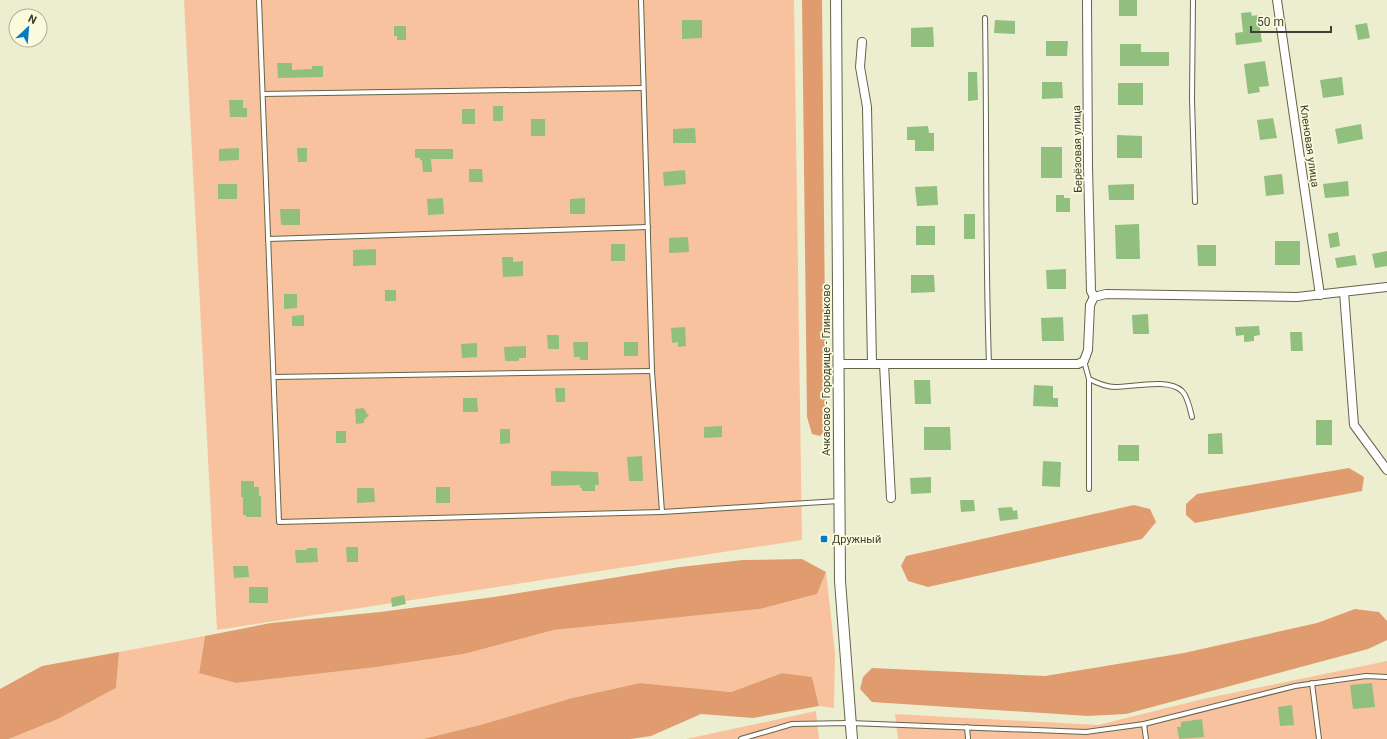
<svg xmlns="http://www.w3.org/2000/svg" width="1387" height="739" font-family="Roboto,sans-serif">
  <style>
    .green { fill: #f8c29e }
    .forest { fill: #e09c6e }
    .building { fill: #91bf7e }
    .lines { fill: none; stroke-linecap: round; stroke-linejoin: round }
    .service-casing { stroke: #636448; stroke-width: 6 }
    .minor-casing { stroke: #636448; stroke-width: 10 }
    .tertiary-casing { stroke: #636448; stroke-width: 12 }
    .service { stroke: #fff; stroke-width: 4 }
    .minor { stroke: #fff; stroke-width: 8 }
    .tertiary { stroke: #fff; stroke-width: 10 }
    .poi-dot { fill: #047bc4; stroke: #fafbdc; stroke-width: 1.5 }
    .labels { text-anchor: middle; stroke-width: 3.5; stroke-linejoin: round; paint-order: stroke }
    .street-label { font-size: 11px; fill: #3e3e32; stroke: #fafbdc }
    .poi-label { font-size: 11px; fill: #3e3e32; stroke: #fafbdc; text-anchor: start }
  </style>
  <rect width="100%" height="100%" fill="#edeecf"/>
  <g class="green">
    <path d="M184,0H794L802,540L217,630Z"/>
    <path d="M826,572L835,653L834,708L819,706L812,677L782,673L731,692L640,683L572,698L480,725L423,739H9L58,719L116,688L119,652L205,636L199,672L236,683L377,667L464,654L554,630L760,609L817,594Z"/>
    <path d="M1387,661V739H898L895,714L1098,725L1203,699Z"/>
    <path d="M816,711L819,739H686Z"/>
  </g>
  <g class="forest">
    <path d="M802,0H822L826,430L820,436L812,434L807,417Z"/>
    <path d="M1349,468L1364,477L1362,491L1195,523L1186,515V504L1197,494Z"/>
    <path d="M1134,505L1150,509L1156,522L1142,539L928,587L908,581L901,566L906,556Z"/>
    <path d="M802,559L826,572L817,594L760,609L554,630L464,654L377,667L236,683L199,673L205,636L271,623L380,612L494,597L680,567L743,560Z"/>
    <path d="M1355,609L1379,612L1387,621V640L1368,649L1126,714L1088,716L872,702L860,689L863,677L872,668L1045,676L1184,653L1317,623Z"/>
    <path d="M119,652L116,688L58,719L9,739H0V689L42,666Z"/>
    <path d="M782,673L812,677L819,706L753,718L701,714L651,736L631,739H423L480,725L572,698L640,683L731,692Z"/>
  </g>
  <g class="building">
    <rect x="1119" y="0" width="18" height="16"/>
    <path d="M1251,12L1252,16L1258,15L1262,42L1236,45L1235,33L1243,32L1241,13Z"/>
    <path d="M682,20H702V38L682,39Z"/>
    <path d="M995,20L1015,21V34L994,33Z"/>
    <path d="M1367,23L1370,38L1358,40L1355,25Z"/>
    <path d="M394,26H406V40H397V36H394Z"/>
    <path d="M933,27L934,47H911V28Z"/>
    <path d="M1046,41H1068L1067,56H1046Z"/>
    <path d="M1120,44H1141V52H1169V66H1120Z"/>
    <path d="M1265,61L1269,86L1259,87L1260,92L1248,94L1244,64Z"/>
    <path d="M277,63H292V70L312,69V66H323V77L278,78Z"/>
    <path d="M968,72H977L978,100L968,101Z"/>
    <path d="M1342,77L1344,95L1323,98L1320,80Z"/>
    <path d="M1042,82H1062L1063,98L1042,99Z"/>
    <rect x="1118" y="83" width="25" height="22"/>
    <path d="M229,100H243V108H247V117H230Z"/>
    <rect x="493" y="106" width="10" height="15"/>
    <rect x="462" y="109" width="13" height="15"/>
    <path d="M1273,118L1277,138L1260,140L1257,120Z"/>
    <rect x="531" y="119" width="14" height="17"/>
    <path d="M1361,124L1363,139L1338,144L1335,129Z"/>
    <path d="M928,126L929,133H934V151H915V140H907V127Z"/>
    <path d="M695,128L696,143H673V129Z"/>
    <path d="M1117,135L1142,136V158H1117Z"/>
    <rect x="1041" y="147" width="21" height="31"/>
    <path d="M239,148V160L219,161V149Z"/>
    <path d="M297,148H307V162H298Z"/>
    <path d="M415,149H453V159H431L432,172H423L422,160H420V158H415Z"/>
    <path d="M469,169H482L483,182H469Z"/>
    <path d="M685,170L686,184L664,186L663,172Z"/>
    <path d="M1282,174L1284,194L1266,196L1264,176Z"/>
    <path d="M1348,181L1349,196L1325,198L1323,184Z"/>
    <rect x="218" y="184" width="19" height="15"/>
    <path d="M1134,184V200H1109L1108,185Z"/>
    <path d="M937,186L938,205L917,206L915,187Z"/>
    <path d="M1056,195H1064V198H1070V212H1056Z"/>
    <path d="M443,198L444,214L428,215L427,199Z"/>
    <path d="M585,198V214H570V199Z"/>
    <path d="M280,209H300V225H281Z"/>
    <rect x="964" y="214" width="11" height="25"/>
    <path d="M1139,224L1140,259H1116L1115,225Z"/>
    <rect x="916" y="226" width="19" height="19"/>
    <path d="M1338,232L1340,246L1330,248L1328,234Z"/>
    <path d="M688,237L689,252L669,253V238Z"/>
    <rect x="1275" y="241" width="25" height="24"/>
    <rect x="611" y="244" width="14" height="17"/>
    <path d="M1197,245H1216V266H1198Z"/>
    <path d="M376,249V265L353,266V250Z"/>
    <path d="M1387,251V266L1375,268L1372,254Z"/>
    <path d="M1355,255L1357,265L1337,268L1335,258Z"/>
    <path d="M502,257H513V262L523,261V276L503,277Z"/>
    <path d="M1066,269V289H1047L1046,270Z"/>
    <path d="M911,275H934L935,292L911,293Z"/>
    <rect x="385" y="290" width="11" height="11"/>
    <path d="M284,294H297V308L284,309Z"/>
    <path d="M1148,314L1149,334H1133L1132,315Z"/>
    <path d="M304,315V326H292V316Z"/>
    <path d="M1063,317L1064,341H1042L1041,318Z"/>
    <path d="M1259,326L1260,335L1254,336V341L1244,342V335L1236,336L1235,327Z"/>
    <path d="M685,327L686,346L678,347V342L672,343L671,328Z"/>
    <path d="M1290,332H1302L1303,351H1291Z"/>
    <path d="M547,335H559V349H548Z"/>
    <path d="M573,342H588V360H580V357H574Z"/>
    <rect x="624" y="342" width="14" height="14"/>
    <path d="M477,343V357L462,358L461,344Z"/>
    <path d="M526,346V358H519V361H505L504,347Z"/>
    <path d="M914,380H930L931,404H915Z"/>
    <path d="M1034,385L1053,386V398H1058V407L1033,406Z"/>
    <path d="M555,388H565V402H556Z"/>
    <path d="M463,398H477L478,412H463Z"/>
    <path d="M364,408V410H366V413L369,415L364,420V423L356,424L355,409Z"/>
    <rect x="1316" y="420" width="16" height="25"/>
    <path d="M722,426V437L704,438V427Z"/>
    <path d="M924,427H950L951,450H924Z"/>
    <path d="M500,429H510V443L500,444Z"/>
    <rect x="336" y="431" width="10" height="12"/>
    <path d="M1222,433L1223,454H1208V434Z"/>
    <rect x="1118" y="445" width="21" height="16"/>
    <path d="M642,456L643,481H629L627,457Z"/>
    <path d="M1043,461L1061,462L1060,487L1042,486Z"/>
    <path d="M551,471L598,472L599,485H595V491H582V488H580V485L551,486Z"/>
    <path d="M931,477V493L911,494L910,478Z"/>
    <path d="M241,481H254V487H259V496H261V517H246V515H243V497H241Z"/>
    <rect x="436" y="487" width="14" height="16"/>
    <path d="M357,488H374L375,502L357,503Z"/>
    <path d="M960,500H974L975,511L961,512Z"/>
    <path d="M1012,507L1013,511L1017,510L1018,519L1000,521L998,508Z"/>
    <path d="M346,547H358V562H347Z"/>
    <path d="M307,548H317L318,562L296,563L295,550H307Z"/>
    <path d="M233,566H248L249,577L234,578Z"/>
    <rect x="249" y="587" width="19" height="16"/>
    <path d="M404,595L406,604L392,607L391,598Z"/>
    <path d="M1372,683L1375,707L1353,709L1350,685Z"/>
    <path d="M1292,705L1294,725L1280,726L1278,707Z"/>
    <path d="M1202,719L1204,737L1179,739L1177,727H1181V722Z"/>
  </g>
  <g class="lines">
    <g class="service-casing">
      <g id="service">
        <path d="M259,0L279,522L662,512"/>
        <path d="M641,0L652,371L662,512L839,501"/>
        <path d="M1193,0L1192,99L1195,202"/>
        <path d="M985,18C987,133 985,248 989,364"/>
        <path d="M263,94L643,88"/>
        <path d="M268,239L648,227"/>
        <path d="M1084,361L1089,379V489"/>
        <path d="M274,377L652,371"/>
        <path d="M1089,379C1097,383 1106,387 1115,387C1134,387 1168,378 1182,391C1188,397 1190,409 1192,417"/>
        <path d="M1312,683L1319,739"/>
        <path d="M1144,724L1146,739"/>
        <path d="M967,727L968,739"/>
        <path d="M741,739L792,724L850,723L1086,732L1144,724L1295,686L1366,676L1387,677"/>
      </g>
    </g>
    <g class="minor-casing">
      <g id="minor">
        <path d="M1087,0L1088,167L1091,291L1094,297"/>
        <path d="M1277,0L1320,295"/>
        <path d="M862,42L860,67L867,107L872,364"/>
        <path d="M1344,292L1354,425L1387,470"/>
        <path d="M838,364H1078L1084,361L1088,350L1090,305L1094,297L1106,294L1297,297L1387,287"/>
        <path d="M884,364L891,498"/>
      </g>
    </g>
    <g class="tertiary-casing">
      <path id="tertiary" d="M836,0L840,581L852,739"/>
    </g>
    <use href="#service" class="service"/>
    <use href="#minor" class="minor"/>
    <use href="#tertiary" class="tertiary"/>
  </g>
  <rect class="poi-dot" x="820" y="535" width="8" height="8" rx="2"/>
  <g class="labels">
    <g class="street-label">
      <text transform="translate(1310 146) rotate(82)" y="4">Кленовая улица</text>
      <text transform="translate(1077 149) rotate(-91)" y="4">Берёзовая улица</text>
      <text transform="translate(826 370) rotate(-90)" y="4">Ачкасово - Городище - Глиньково</text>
    </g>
    <g class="poi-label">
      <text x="832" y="543">Дружный</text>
    </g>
  </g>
  <g transform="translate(28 28) rotate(26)"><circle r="19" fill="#fafbdc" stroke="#afaf98"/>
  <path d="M0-3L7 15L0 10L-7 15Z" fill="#047bc4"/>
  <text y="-6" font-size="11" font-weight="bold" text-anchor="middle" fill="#3e3e32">N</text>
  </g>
  <path d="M1251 26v6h80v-6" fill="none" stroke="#3e3e32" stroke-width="2"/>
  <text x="1257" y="26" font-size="12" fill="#3e3e32" stroke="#fafbdc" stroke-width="3" paint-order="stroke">50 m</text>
</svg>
